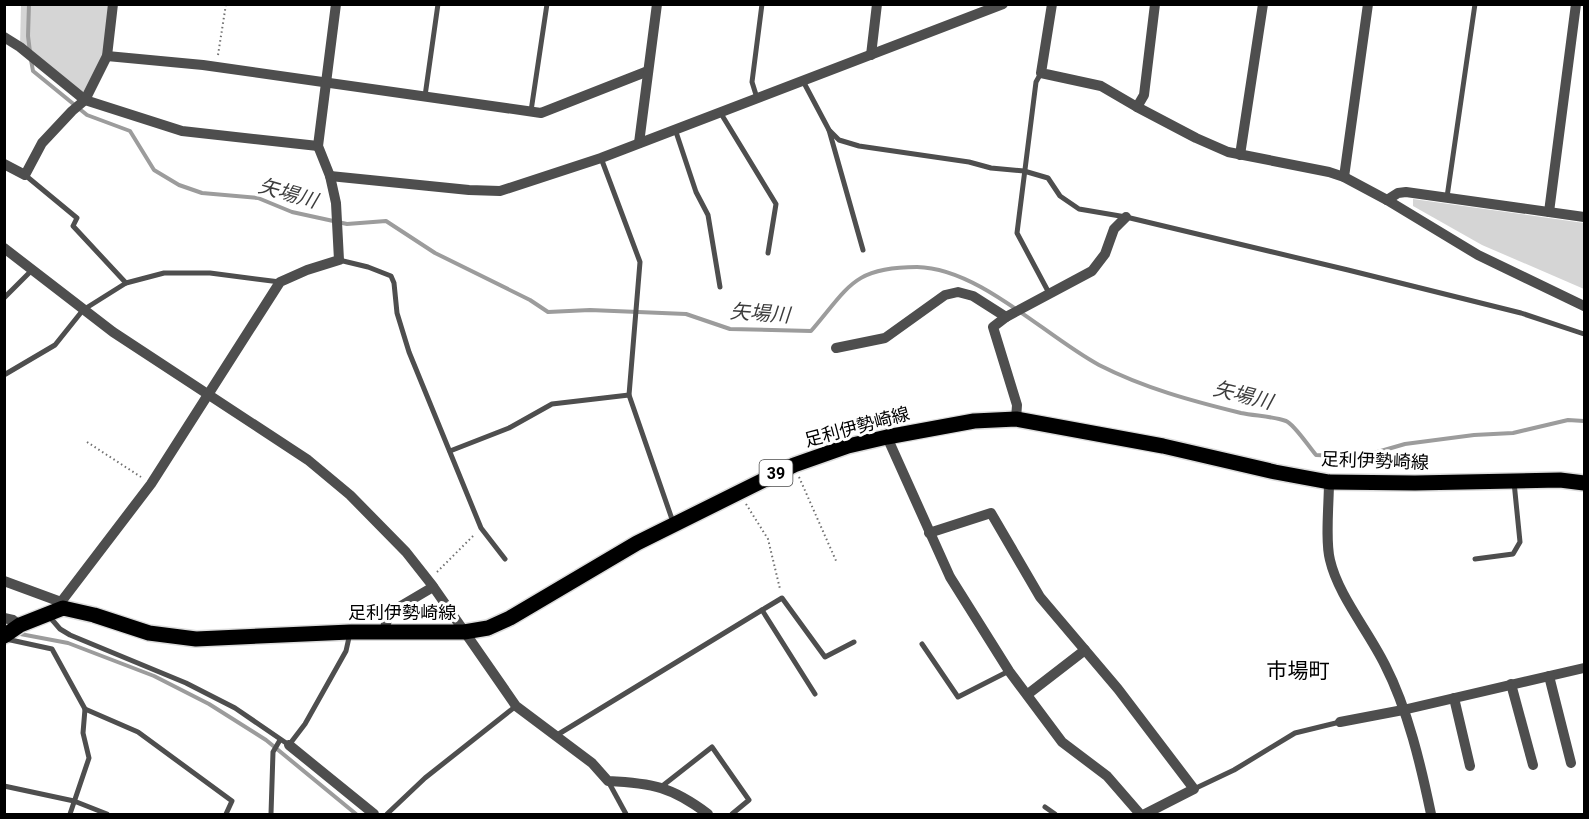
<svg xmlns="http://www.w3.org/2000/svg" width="1589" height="819" font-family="Roboto,'Noto Sans JP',sans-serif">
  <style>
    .green { fill: #d5d5d5 }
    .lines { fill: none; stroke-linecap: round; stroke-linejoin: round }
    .stream { stroke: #9c9c9c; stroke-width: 4 }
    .primary-casing { stroke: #dbdbdb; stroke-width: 18 }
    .path { stroke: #707070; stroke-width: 2; stroke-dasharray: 1.5 3; stroke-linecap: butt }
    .service { stroke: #4e4e4e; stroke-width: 5 }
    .minor { stroke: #4e4e4e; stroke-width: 10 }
    .primary { stroke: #000; stroke-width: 15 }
    .labels { text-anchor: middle; stroke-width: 6; stroke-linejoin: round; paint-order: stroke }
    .shield { fill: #fff; stroke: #4c4c4c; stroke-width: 1.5 }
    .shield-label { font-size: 16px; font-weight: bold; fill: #000 }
    .street-label { font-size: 18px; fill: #000; stroke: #fff }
    .water-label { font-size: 20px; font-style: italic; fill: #3d3d3d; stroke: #fff }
    .quarter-label { font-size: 21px; fill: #000; stroke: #fff }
  </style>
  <rect width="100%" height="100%" fill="#fff"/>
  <g class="green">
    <path d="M21,5H113L107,56L85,100L20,47Z"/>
    <path d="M1413,199L1584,223V289L1482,245L1413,206Z"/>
  </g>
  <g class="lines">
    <g class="stream">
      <path d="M29,4L28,36L30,52"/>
      <path d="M31,60L33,71L87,115L130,131L154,170L179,185L202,193L258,198L292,212L347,224L386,221L435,253L530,300L548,312L590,310L686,314L730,329L811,331C849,287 853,267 917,267C979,268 1045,336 1099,365C1144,388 1192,401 1241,413C1255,416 1272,416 1286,421C1294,424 1309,447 1316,455L1360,457L1405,444L1474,435L1513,433L1568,420L1584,421"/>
      <path d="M15,633L68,643L154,676L209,704L266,740L356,814"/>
    </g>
    <g class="primary-casing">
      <path id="primary" d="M4,636L20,625L63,608L94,615L149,633L196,639L350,632H464L488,628L510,618L637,543L794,465L848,446L887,437L974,421L1016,419L1163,446L1275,472L1329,482L1415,483L1560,480L1584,483"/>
    </g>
    <g class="path">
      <path d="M218,55L226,4"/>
      <path d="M87,442L141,477"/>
      <path d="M799,477L837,563"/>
      <path d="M746,504L768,539L780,589"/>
      <path d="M437,572L475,534"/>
      <path d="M887,814H888"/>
    </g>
    <g class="service">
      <path d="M1041,73L1036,82L1017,233L1049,293"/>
      <path d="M803,81L829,130L839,140L859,146L969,162L991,168L1024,171L1048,178L1060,196L1079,209L1126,217L1348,270L1521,313L1584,334"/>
      <path d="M425,96L438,4"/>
      <path d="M757,98L752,82L762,4"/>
      <path d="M531,111L547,4"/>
      <path d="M720,112L776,204L768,253"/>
      <path d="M675,129L696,192L708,215L720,287"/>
      <path d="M829,130L863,250"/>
      <path d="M601,158L640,262L629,395L673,522"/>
      <path d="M25,175L77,218L73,226L126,283"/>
      <path d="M1447,197L1475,4"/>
      <path d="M339,260L368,267L391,276L394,283L397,313L409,352L481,528L505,559"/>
      <path d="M4,298L33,269"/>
      <path d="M4,375L55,345L83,310L126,283L164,273H210L280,282"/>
      <path d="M450,451L509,428L552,404L629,395"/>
      <path d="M1475,559L1513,554L1520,542L1514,482"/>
      <path d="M762,610L782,598L825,657L854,642"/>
      <path d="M48,615L60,629L70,635L186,683L235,708L289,745L305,724L346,651L350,633"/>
      <path d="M6,639L52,649L85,709L83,733L89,758L70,814"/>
      <path d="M922,644L958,697L1009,671"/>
      <path d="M85,709L138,732L232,801L226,814"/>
      <path d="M557,735L762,610L815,694"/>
      <path d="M608,781L626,814"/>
      <path d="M4,786L74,801L107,814"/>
      <path d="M661,787L712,747L749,800L732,814"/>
      <path d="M1194,789L1234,770L1295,733L1340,722"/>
      <path d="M1045,807L1055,814"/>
      <path d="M271,814L273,752L280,740"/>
      <path d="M387,814L425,778L516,706"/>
    </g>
    <g class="minor">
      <path d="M1052,4L1041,73L1101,86L1137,107L1196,138L1228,152L1329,172L1344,177L1387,200L1478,255L1584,306"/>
      <path d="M4,37L20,47L85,100L182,131L318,146"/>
      <path d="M871,55L877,4"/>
      <path d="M107,56L203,65L541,113L648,71"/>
      <path d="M1137,107L1144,95L1155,4"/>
      <path d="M639,143L657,4"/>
      <path d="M1240,155L1263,4"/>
      <path d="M4,164L25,175L42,143L72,111L85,100L107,56L113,4"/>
      <path d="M330,176L469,190L500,191L601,158L1003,4"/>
      <path d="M1344,177L1368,4"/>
      <path d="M1387,200L1398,193L1406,192L1584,217"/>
      <path d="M1549,212L1576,4"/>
      <path d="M4,248L113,332L308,460L350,495L406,552L432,585L516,706L592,763L608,781C653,783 672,787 708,814"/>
      <path d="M836,348L885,338L945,295L958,292L973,296L1006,317"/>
      <path d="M1016,419L1017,405L993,327L1006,317L1092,271L1105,254L1114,229L1126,217"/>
      <path d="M887,437L950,577L1009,671L1062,742L1107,776L1140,814"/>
      <path d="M1329,482C1329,503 1325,541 1330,560C1338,595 1369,632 1385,665C1408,710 1421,766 1431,814"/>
      <path d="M929,533L991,513L1040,597L1118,689L1194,789L1145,814"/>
      <path d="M4,581L61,602L63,607"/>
      <path d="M61,602L151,484L280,282L307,270L339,260L336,203L330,176L318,146L336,4"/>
      <path d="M4,618L13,620L20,625"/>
      <path d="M384,631L389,613L433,587"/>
      <path d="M1549,676L1571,763"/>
      <path d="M1511,684L1533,765"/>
      <path d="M1028,694L1085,650"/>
      <path d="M1454,698L1470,766"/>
      <path d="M1340,722L1403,710L1584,668"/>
      <path d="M289,745L374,814"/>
    </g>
    <use href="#primary" class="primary"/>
  </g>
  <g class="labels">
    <rect class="shield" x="759.5" y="460" width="33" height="26" rx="4.5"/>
    <g class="shield-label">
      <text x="776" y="479">39</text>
    </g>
    <g class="street-label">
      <text transform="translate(857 427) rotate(-15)" y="6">足利伊勢崎線</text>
      <text transform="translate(1375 461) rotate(2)" y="6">足利伊勢崎線</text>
      <text x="402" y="619">足利伊勢崎線</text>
    </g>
    <g class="water-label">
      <text transform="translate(288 193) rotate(16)" y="7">矢場川</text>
      <text transform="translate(760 313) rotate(4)" y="7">矢場川</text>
      <text transform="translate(1243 395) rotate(14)" y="7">矢場川</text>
    </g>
    <g class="quarter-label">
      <text x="1298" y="678">市場町</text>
    </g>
  </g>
  <rect width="1589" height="819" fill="none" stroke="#000000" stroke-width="12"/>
</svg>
